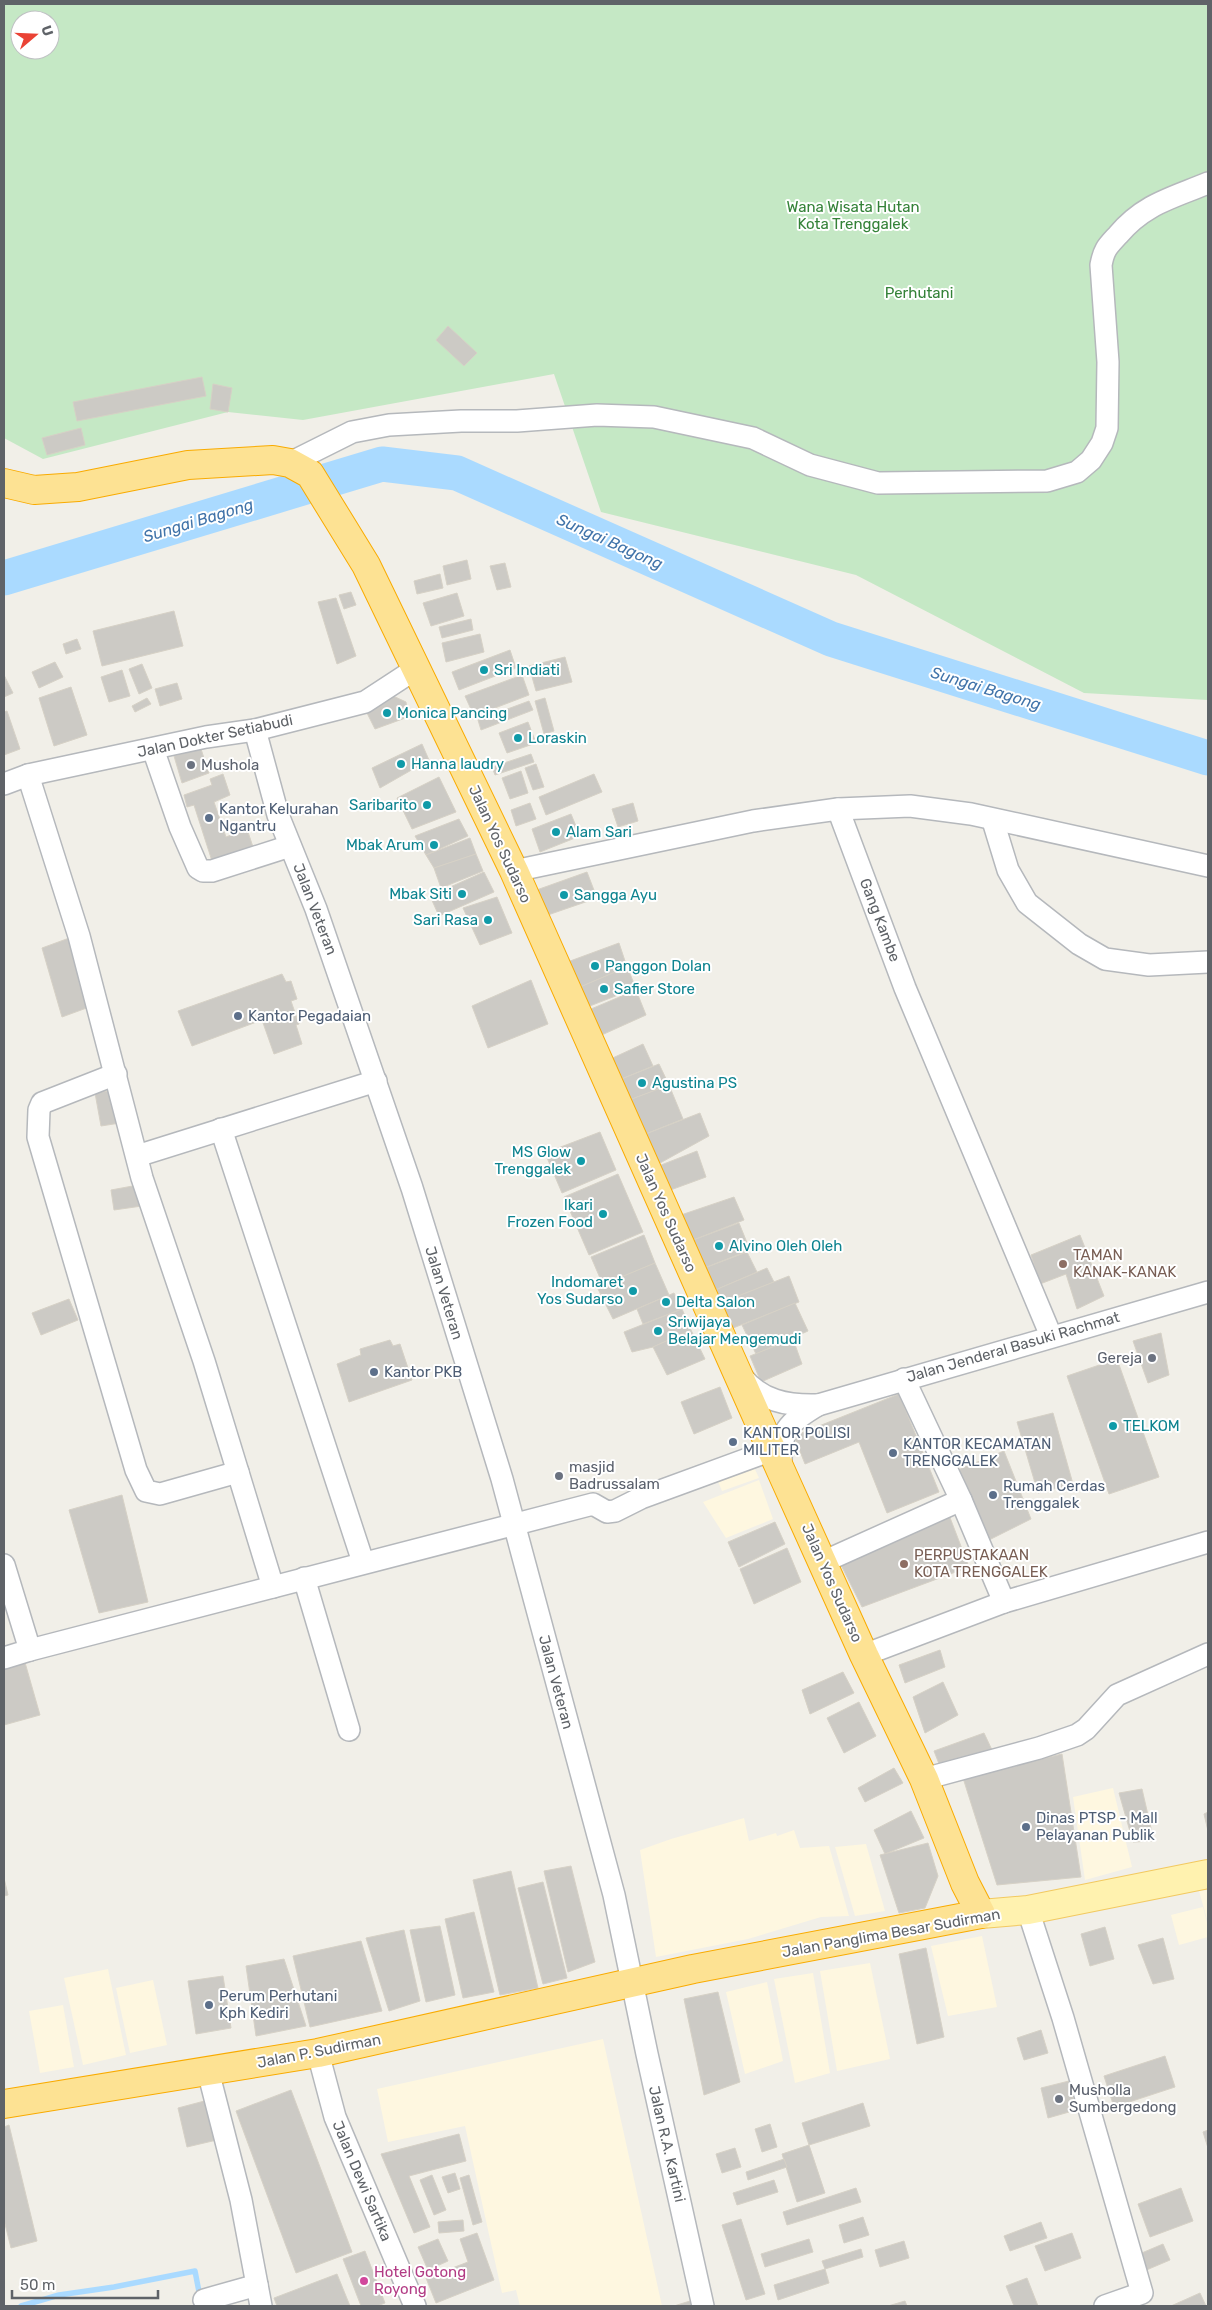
<svg xmlns="http://www.w3.org/2000/svg" width="1212" height="2310" font-family="Rubik,sans-serif">
  <style>
    .commercial { fill: #fef7e0 }
    .green { fill: #c5e8c5; fill-rule: evenodd }
    .lines { fill: none; stroke-linecap: round; stroke-linejoin: round }
    .stream { stroke: #aadaff; stroke-width: 5.5 }
    .river { stroke: #aadaff; stroke-width: 35 }
    .building { fill: #cccac5; stroke: #d6d1c6 }
    .minor-casing { stroke: #b5b8bc; stroke-width: 24 }
    .major-casing { stroke: #f2c960; stroke-width: 30 }
    .highway-casing { stroke: #f9ab00; stroke-width: 30 }
    .minor { stroke: #fff; stroke-width: 21 }
    .major { stroke: #fff2af; stroke-width: 28 }
    .highway { stroke: #fde293; stroke-width: 28 }
    .culture-dot { fill: #0f9aa8; stroke: #fff; stroke-width: 2 }
    .worship-dot { fill: #6b7280; stroke: #fff; stroke-width: 2 }
    .service-dot { fill: #5c6f8a; stroke: #fff; stroke-width: 2 }
    .education-dot { fill: #8d6e63; stroke: #fff; stroke-width: 2 }
    .hotel-dot { fill: #d1479c; stroke: #fff; stroke-width: 2 }
    .labels { text-anchor: middle; stroke-width: 4; stroke-linejoin: round; paint-order: stroke }
    .park-label { font-size: 15px; fill: #348238; stroke: #fff }
    .culture-label { font-size: 15px; fill: #0d838f; stroke: #fff; text-anchor: start }
    .street-label { font-size: 15px; fill: #5f6368; stroke: #fff }
    .worship-label { font-size: 15px; fill: #5b616d; stroke: #fff; text-anchor: start }
    .service-label { font-size: 15px; fill: #4e5e75; stroke: #fff; text-anchor: start }
    .education-label { font-size: 15px; fill: #785e54; stroke: #fff; text-anchor: start }
    .hotel-label { font-size: 15px; fill: #b23c85; stroke: #fff; text-anchor: start }
    .water-label { font-size: 16px; font-style: italic; fill: #4174aa; stroke: #fff }
  </style>
  <rect width="100%" height="100%" fill="#f1efe8"/>
  <g class="commercial">
    <path d="M752,1463L759,1478L722,1491L716,1477Z"/>
    <path d="M759,1480L773,1519L726,1538L703,1502Z"/>
    <path d="M1113,1788L1132,1867L1085,1880L1073,1797Z"/>
    <path d="M744,1818L749,1841L776,1833L777,1836L794,1830L800,1848L829,1846L849,1916L821,1917L748,1939L656,1957L640,1850L671,1839Z"/>
    <path d="M866,1844L885,1911L855,1916L835,1847Z"/>
    <path d="M1208,1890V1923L1199,1891Z"/>
    <path d="M1203,1907L1208,1926V1937L1179,1945L1171,1915Z"/>
    <path d="M982,1936L997,2007L948,2016L931,1946Z"/>
    <path d="M870,1963L890,2059L837,2071L820,1971Z"/>
    <path d="M108,1969L126,2055L83,2065L64,1978Z"/>
    <path d="M813,1973L830,2073L795,2083L774,1979Z"/>
    <path d="M153,1980L167,2045L130,2053L116,1988Z"/>
    <path d="M767,1982L783,2061L745,2074L726,1992Z"/>
    <path d="M63,2005L74,2067L40,2073L29,2011Z"/>
    <path d="M603,2039L662,2306H520L516,2290L502,2293L465,2126L388,2142L377,2089Z"/>
  </g>
  <path class="green" d="M4,4H1208V700L1084,693L856,575L601,512L554,374L303,420L228,412L43,459L4,438ZM20,20H50V50H20Z"/>
  <g class="lines">
    <path class="stream" d="M21,2306L59,2295L114,2287L195,2271L200,2297"/>
    <path class="river" d="M4,578L382,464L457,473L831,639L1208,758"/>
  </g>
  <g class="building">
    <path d="M448,326L477,353L464,366L436,340Z"/>
    <path d="M202,377L206,396L77,421L73,402Z"/>
    <path d="M213,384L232,388L228,412L210,409Z"/>
    <path d="M81,428L85,445L47,455L42,438Z"/>
    <path d="M467,560L471,579L447,585L443,566Z"/>
    <path d="M505,563L511,587L497,590L490,566Z"/>
    <path d="M440,574L443,588L417,594L414,581Z"/>
    <path d="M351,592L356,605L344,609L339,595Z"/>
    <path d="M457,593L464,616L431,626L423,603Z"/>
    <path d="M336,598L356,656L337,664L318,602Z"/>
    <path d="M174,611L183,646L102,666L93,631Z"/>
    <path d="M471,619L473,630L442,638L439,627Z"/>
    <path d="M480,634L484,652L446,662L442,643Z"/>
    <path d="M77,639L81,649L66,654L63,644Z"/>
    <path d="M510,650L516,668L459,690L452,672Z"/>
    <path d="M565,657L572,682L536,691L529,666Z"/>
    <path d="M55,662L63,677L39,688L32,672Z"/>
    <path d="M142,664L152,688L139,694L129,669Z"/>
    <path d="M122,670L130,696L109,702L101,677Z"/>
    <path d="M4,675L13,693L4,697Z"/>
    <path d="M522,675L529,695L474,716L465,696Z"/>
    <path d="M177,683L182,699L160,706L155,689Z"/>
    <path d="M71,687L87,735L54,746L39,698Z"/>
    <path d="M391,695L406,702L408,717L375,729L365,709Z"/>
    <path d="M147,698L151,704L135,712L132,706Z"/>
    <path d="M545,698L554,731L544,734L535,701Z"/>
    <path d="M529,701L533,710L481,730L478,720Z"/>
    <path d="M7,711L20,749L4,755V712Z"/>
    <path d="M528,722L536,743L507,753L499,733Z"/>
    <path d="M422,744L429,760L380,788L372,768Z"/>
    <path d="M201,749L209,773L182,783L174,756Z"/>
    <path d="M531,754L534,762L495,775L492,767Z"/>
    <path d="M536,764L544,787L533,790L525,768Z"/>
    <path d="M521,771L528,793L510,799L502,778Z"/>
    <path d="M223,774L230,795L214,802L226,837L247,829L253,847L212,861L194,805L187,807L184,795L212,785L210,779Z"/>
    <path d="M594,774L602,792L546,815L539,797Z"/>
    <path d="M439,777L456,812L412,829L397,798Z"/>
    <path d="M530,803L536,819L516,826L511,810Z"/>
    <path d="M633,803L638,821L618,827L612,809Z"/>
    <path d="M571,814L580,836L540,852L532,829Z"/>
    <path d="M459,819L468,836L426,855L415,836Z"/>
    <path d="M470,838L476,854L434,868L426,855Z"/>
    <path d="M476,854L483,871L441,888L434,868Z"/>
    <path d="M484,872L494,892L439,916L430,896Z"/>
    <path d="M587,872L597,898L542,917L531,892Z"/>
    <path d="M497,897L512,933L480,945L463,908Z"/>
    <path d="M72,937L92,1006L62,1017L42,948Z"/>
    <path d="M619,943L627,967L573,990L562,964Z"/>
    <path d="M627,967L636,988L582,1009L573,990Z"/>
    <path d="M282,974L286,982L291,981L297,999L291,1001L299,1024L296,1025L302,1044L274,1054L262,1020L192,1046L178,1011Z"/>
    <path d="M531,980L548,1024L488,1048L472,1006Z"/>
    <path d="M636,990L646,1015L595,1038L584,1012Z"/>
    <path d="M643,1044L653,1066L614,1082L604,1062Z"/>
    <path d="M659,1064L669,1085L624,1102L614,1082Z"/>
    <path d="M669,1085L683,1119L638,1137L624,1102Z"/>
    <path d="M115,1090L120,1123L101,1126L95,1093Z"/>
    <path d="M700,1113L709,1136L651,1168L638,1137Z"/>
    <path d="M600,1132L616,1170L562,1193L545,1153Z"/>
    <path d="M697,1151L706,1177L665,1192L656,1167Z"/>
    <path d="M618,1174L643,1232L589,1255L564,1197Z"/>
    <path d="M138,1185L142,1206L114,1210L111,1190Z"/>
    <path d="M734,1197L744,1220L688,1242L678,1216Z"/>
    <path d="M739,1223L750,1250L699,1270L688,1242Z"/>
    <path d="M644,1235L655,1263L603,1285L591,1257Z"/>
    <path d="M1080,1235L1104,1296L1077,1309L1066,1274L1040,1284L1031,1255Z"/>
    <path d="M747,1252L757,1272L713,1291L702,1269Z"/>
    <path d="M655,1263L669,1295L613,1319L597,1287Z"/>
    <path d="M767,1268L774,1282L718,1304L713,1291Z"/>
    <path d="M789,1276L799,1302L728,1330L718,1304Z"/>
    <path d="M674,1293L682,1309L643,1324L637,1309Z"/>
    <path d="M69,1299L78,1320L41,1335L32,1313Z"/>
    <path d="M795,1303L808,1331L756,1354L742,1325Z"/>
    <path d="M682,1309L691,1330L653,1347L632,1352L624,1332Z"/>
    <path d="M691,1330L705,1359L667,1375L653,1347Z"/>
    <path d="M1161,1333L1169,1375L1148,1383L1133,1341Z"/>
    <path d="M793,1339L802,1364L761,1382L750,1356Z"/>
    <path d="M390,1340L393,1346L400,1344L412,1380L349,1402L337,1364L361,1355L360,1349Z"/>
    <path d="M1117,1359L1159,1477L1109,1494L1067,1376Z"/>
    <path d="M720,1387L732,1418L694,1434L681,1402Z"/>
    <path d="M899,1394L939,1492L887,1513L859,1442L805,1464L794,1436Z"/>
    <path d="M1053,1413L1073,1484L1038,1493L1017,1422Z"/>
    <path d="M1004,1451L1031,1519L987,1541L953,1472Z"/>
    <path d="M122,1495L148,1602L99,1613L69,1510Z"/>
    <path d="M949,1515L969,1567L862,1607L839,1561Z"/>
    <path d="M775,1522L785,1544L739,1567L728,1542Z"/>
    <path d="M787,1548L801,1582L754,1604L740,1569Z"/>
    <path d="M940,1650L945,1667L905,1683L899,1665Z"/>
    <path d="M24,1659L40,1715L4,1725V1666Z"/>
    <path d="M843,1672L854,1693L810,1714L802,1690Z"/>
    <path d="M943,1682L958,1715L925,1733L913,1697Z"/>
    <path d="M859,1702L876,1736L844,1753L827,1718Z"/>
    <path d="M984,1733L992,1750L941,1769L934,1751Z"/>
    <path d="M1062,1754L1081,1877L997,1885L963,1778Z"/>
    <path d="M894,1768L903,1783L865,1802L858,1788Z"/>
    <path d="M1142,1789L1154,1841L1133,1842L1119,1793Z"/>
    <path d="M911,1811L924,1838L885,1854L874,1830Z"/>
    <path d="M1208,1812V1831L1204,1814Z"/>
    <path d="M928,1843L938,1876L925,1908L899,1913L880,1855Z"/>
    <path d="M571,1866L595,1962L568,1972L544,1871Z"/>
    <path d="M511,1871L538,1988L500,1995L473,1880Z"/>
    <path d="M4,1878L8,1895L4,1896Z"/>
    <path d="M543,1882L567,1978L543,1984L518,1888Z"/>
    <path d="M474,1912L494,1992L463,1998L445,1919Z"/>
    <path d="M440,1926L455,1995L426,2002L410,1930Z"/>
    <path d="M1105,1927L1114,1959L1090,1966L1081,1934Z"/>
    <path d="M404,1930L420,2001L389,2011L366,1938Z"/>
    <path d="M1163,1938L1174,1979L1153,1984L1138,1945Z"/>
    <path d="M361,1941L382,2011L310,2027L293,1956Z"/>
    <path d="M926,1948L944,2037L917,2044L899,1954Z"/>
    <path d="M284,1959L306,2026L256,2036L246,1966Z"/>
    <path d="M223,1976L231,2028L196,2034L188,1981Z"/>
    <path d="M718,1992L740,2082L704,2095L684,1999Z"/>
    <path d="M1041,2030L1048,2053L1024,2060L1017,2038Z"/>
    <path d="M1165,2056L1175,2087L1114,2107L1104,2076Z"/>
    <path d="M1069,2081L1076,2110L1048,2118L1041,2088Z"/>
    <path d="M291,2090L352,2252L296,2273L236,2111Z"/>
    <path d="M212,2099L221,2139L187,2147L178,2108Z"/>
    <path d="M863,2103L870,2126L809,2145L802,2123Z"/>
    <path d="M770,2124L777,2147L762,2152L755,2129Z"/>
    <path d="M9,2125L37,2241L11,2248L4,2220V2127Z"/>
    <path d="M1208,2130V2148L1203,2132Z"/>
    <path d="M459,2134L466,2161L409,2176L430,2227L414,2233L381,2154Z"/>
    <path d="M809,2145L825,2193L797,2202L782,2154Z"/>
    <path d="M735,2148L741,2167L722,2173L716,2154Z"/>
    <path d="M784,2159L787,2167L748,2180L746,2172Z"/>
    <path d="M455,2173L460,2189L448,2193L442,2177Z"/>
    <path d="M432,2175L446,2210L434,2215L420,2180Z"/>
    <path d="M469,2175L482,2222L473,2225L460,2178Z"/>
    <path d="M774,2180L778,2192L737,2205L733,2193Z"/>
    <path d="M856,2188L861,2202L787,2225L783,2212Z"/>
    <path d="M1181,2188L1193,2221L1150,2237L1138,2204Z"/>
    <path d="M863,2217L869,2235L844,2243L839,2225Z"/>
    <path d="M741,2219L765,2294L746,2300L722,2225Z"/>
    <path d="M463,2220L464,2231L439,2233L438,2222Z"/>
    <path d="M1041,2222L1047,2238L1010,2251L1004,2236Z"/>
    <path d="M477,2233L494,2280L436,2303L426,2278L468,2262L460,2239Z"/>
    <path d="M1072,2233L1081,2258L1045,2271L1035,2246Z"/>
    <path d="M438,2239L448,2261L428,2270L418,2247Z"/>
    <path d="M809,2239L813,2252L765,2267L761,2254Z"/>
    <path d="M904,2241L909,2258L880,2267L875,2250Z"/>
    <path d="M1163,2244L1170,2260L1144,2271L1137,2255Z"/>
    <path d="M861,2249L863,2257L825,2269L822,2261Z"/>
    <path d="M365,2251L385,2303L377,2306H361L343,2259Z"/>
    <path d="M825,2269L829,2283L778,2300L774,2285Z"/>
    <path d="M337,2274L350,2306H277L274,2298Z"/>
    <path d="M1027,2278L1038,2306H1014L1006,2286Z"/>
    <path d="M1200,2293L1206,2306H1171Z"/>
    <path d="M690,2301L692,2306H674Z"/>
    <path d="M905,2301L907,2306H888Z"/>
  </g>
  <g class="lines">
    <g class="minor-casing">
      <g id="minor">
        <path d="M290,463L352,432L389,425L461,421H517L597,415L654,417L753,438L810,465L878,483L1047,481L1077,472L1091,460L1102,443L1107,428L1108,362L1101,265C1104,249 1107,247 1118,235C1144,204 1172,198 1208,183"/>
        <path d="M255,730L278,815L316,909L412,1188L502,1479L614,1895L647,2054L703,2306"/>
        <path d="M153,749L180,827L198,868L203,871H212L290,846"/>
        <path d="M28,775L79,936L142,1178L204,1361L273,1587"/>
        <path d="M4,784L28,775L206,737L255,730L365,702L417,668"/>
        <path d="M838,809L905,988L1051,1336"/>
        <path d="M993,821L1008,870L1027,903L1079,944L1105,959L1149,965L1208,962"/>
        <path d="M514,871L753,821L838,809L910,806L971,814L1208,866"/>
        <path d="M116,1074L42,1103L39,1110L38,1137L136,1470L146,1491L160,1494L238,1472"/>
        <path d="M221,1129L363,1562"/>
        <path d="M137,1156L376,1081"/>
        <path d="M741,1376C761,1401 787,1406 818,1405"/>
        <path d="M904,1379L961,1500L1004,1602"/>
        <path d="M781,1468C780,1430 786,1424 818,1405L1208,1292"/>
        <path d="M823,1562L961,1500"/>
        <path d="M4,1565L30,1650L4,1658"/>
        <path d="M304,1578L349,1730"/>
        <path d="M30,1650L593,1504L607,1512L615,1511L641,1498L772,1450"/>
        <path d="M864,1655L1004,1602L1208,1542"/>
        <path d="M924,1779L1039,1748L1077,1735L1086,1729L1117,1695L1208,1654"/>
        <path d="M1028,1910L1063,2018L1142,2293L1105,2306"/>
        <path d="M318,2053L335,2117L415,2306"/>
        <path d="M208,2071L241,2200L261,2306"/>
        <path d="M204,2300L257,2285"/>
      </g>
    </g>
    <g class="major-casing">
      <path id="major" d="M981,1914L1028,1910L1208,1874"/>
    </g>
    <g class="highway-casing">
      <path id="highway" d="M4,483L34,490L78,487L188,465L273,460L290,463L310,474L366,565L514,871L781,1471L864,1655L924,1779L965,1883L981,1914L693,1969L318,2053L4,2104"/>
    </g>
    <use href="#minor" class="minor"/>
    <use href="#major" class="major"/>
    <use href="#highway" class="highway"/>
  </g>
  <g class="culture-dot">
    <circle cx="484" cy="670" r="5"/>
    <circle cx="387" cy="713" r="5"/>
    <circle cx="518" cy="738" r="5"/>
    <circle cx="401" cy="764" r="5"/>
    <circle cx="427" cy="805" r="5"/>
    <circle cx="556" cy="832" r="5"/>
    <circle cx="434" cy="845" r="5"/>
    <circle cx="462" cy="894" r="5"/>
    <circle cx="564" cy="895" r="5"/>
    <circle cx="488" cy="920" r="5"/>
    <circle cx="595" cy="966" r="5"/>
    <circle cx="604" cy="989" r="5"/>
    <circle cx="642" cy="1083" r="5"/>
    <circle cx="581" cy="1161" r="5"/>
    <circle cx="603" cy="1214" r="5"/>
    <circle cx="719" cy="1246" r="5"/>
    <circle cx="633" cy="1291" r="5"/>
    <circle cx="666" cy="1302" r="5"/>
    <circle cx="658" cy="1331" r="5"/>
    <circle cx="1113" cy="1426" r="5"/>
  </g>
  <g class="worship-dot">
    <circle cx="191" cy="765" r="5"/>
    <circle cx="1152" cy="1358" r="5"/>
    <circle cx="559" cy="1476" r="5"/>
    <circle cx="1059" cy="2099" r="5"/>
  </g>
  <g class="service-dot">
    <circle cx="209" cy="818" r="5"/>
    <circle cx="238" cy="1016" r="5"/>
    <circle cx="374" cy="1372" r="5"/>
    <circle cx="733" cy="1442" r="5"/>
    <circle cx="893" cy="1453" r="5"/>
    <circle cx="993" cy="1495" r="5"/>
    <circle cx="1026" cy="1827" r="5"/>
    <circle cx="209" cy="2005" r="5"/>
  </g>
  <g class="education-dot">
    <circle cx="1063" cy="1264" r="5"/>
    <circle cx="904" cy="1564" r="5"/>
  </g>
  <circle class="hotel-dot" cx="364" cy="2281" r="5"/>
  <g class="labels">
    <g class="park-label">
      <text x="853" y="212">Wana Wisata Hutan<tspan x="853" dy="17">Kota Trenggalek</tspan></text>
      <text x="919" y="298">Perhutani</text>
    </g>
    <g class="culture-label">
      <text x="494" y="675">Sri Indiati</text>
      <text x="397" y="718">Monica Pancing</text>
      <text x="528" y="743">Loraskin</text>
      <text x="411" y="769">Hanna laudry</text>
      <text x="417" y="810" text-anchor="end">Saribarito</text>
      <text x="566" y="837">Alam Sari</text>
      <text x="424" y="850" text-anchor="end">Mbak Arum</text>
      <text x="452" y="899" text-anchor="end">Mbak Siti</text>
      <text x="574" y="900">Sangga Ayu</text>
      <text x="478" y="925" text-anchor="end">Sari Rasa</text>
      <text x="605" y="971">Panggon Dolan</text>
      <text x="614" y="994">Safier Store</text>
      <text x="652" y="1088">Agustina PS</text>
      <text x="571" y="1157" text-anchor="end">MS Glow<tspan x="571" dy="17">Trenggalek</tspan></text>
      <text x="593" y="1210" text-anchor="end">Ikari<tspan x="593" dy="17">Frozen Food</tspan></text>
      <text x="729" y="1251">Alvino Oleh Oleh</text>
      <text x="623" y="1287" text-anchor="end">Indomaret<tspan x="623" dy="17">Yos Sudarso</tspan></text>
      <text x="676" y="1307">Delta Salon</text>
      <text x="668" y="1327">Sriwijaya<tspan x="668" dy="17">Belajar Mengemudi</tspan></text>
      <text x="1123" y="1431">TELKOM</text>
    </g>
    <g class="street-label">
      <text transform="translate(215 736) rotate(-12)" y="5">Jalan Dokter Setiabudi</text>
      <text transform="translate(500 844) rotate(65)" y="5">Jalan Yos Sudarso</text>
      <text transform="translate(315 909) rotate(69)" y="5">Jalan Veteran</text>
      <text transform="translate(880 920) rotate(69)" y="5">Gang Kambe</text>
      <text transform="translate(666 1213) rotate(66)" y="5">Jalan Yos Sudarso</text>
      <text transform="translate(444 1293) rotate(73)" y="5">Jalan Veteran</text>
      <text transform="translate(1013 1347) rotate(-16)" y="5">Jalan Jenderal Basuki Rachmat</text>
      <text transform="translate(832 1583) rotate(66)" y="5">Jalan Yos Sudarso</text>
      <text transform="translate(556 1682) rotate(75)" y="5">Jalan Veteran</text>
      <text transform="translate(891 1933) rotate(-10)" y="5">Jalan Panglima Besar Sudirman</text>
      <text transform="translate(319 2051) rotate(-11)" y="5">Jalan P. Sudirman</text>
      <text transform="translate(667 2144) rotate(77)" y="5">Jalan R.A. Kartini</text>
      <text transform="translate(362 2181) rotate(67)" y="5">Jalan Dewi Sartika</text>
    </g>
    <g class="worship-label">
      <text x="201" y="770">Mushola</text>
      <text x="1142" y="1363" text-anchor="end">Gereja</text>
      <text x="569" y="1472">masjid<tspan x="569" dy="17">Badrussalam</tspan></text>
      <text x="1069" y="2095">Musholla<tspan x="1069" dy="17">Sumbergedong</tspan></text>
    </g>
    <g class="service-label">
      <text x="219" y="814">Kantor Kelurahan<tspan x="219" dy="17">Ngantru</tspan></text>
      <text x="248" y="1021">Kantor Pegadaian</text>
      <text x="384" y="1377">Kantor PKB</text>
      <text x="743" y="1438">KANTOR POLISI<tspan x="743" dy="17">MILITER</tspan></text>
      <text x="903" y="1449">KANTOR KECAMATAN<tspan x="903" dy="17">TRENGGALEK</tspan></text>
      <text x="1003" y="1491">Rumah Cerdas<tspan x="1003" dy="17">Trenggalek</tspan></text>
      <text x="1036" y="1823">Dinas PTSP - Mall<tspan x="1036" dy="17">Pelayanan Publik</tspan></text>
      <text x="219" y="2001">Perum Perhutani<tspan x="219" dy="17">Kph Kediri</tspan></text>
    </g>
    <g class="education-label">
      <text x="1073" y="1260">TAMAN<tspan x="1073" dy="17">KANAK-KANAK</tspan></text>
      <text x="914" y="1560">PERPUSTAKAAN<tspan x="914" dy="17">KOTA TRENGGALEK</tspan></text>
    </g>
    <g class="hotel-label">
      <text x="374" y="2277">Hotel Gotong<tspan x="374" dy="17">Royong</tspan></text>
    </g>
    <g class="water-label">
      <text transform="translate(198 520) rotate(-17)" y="6">Sungai Bagong</text>
      <text transform="translate(610 541) rotate(24)" y="6">Sungai Bagong</text>
      <text transform="translate(986 688) rotate(17)" y="6">Sungai Bagong</text>
    </g>
  </g>
  <rect width="1212" height="2310" fill="none" stroke="#5f6368" stroke-width="10"/>
  <g transform="translate(35 35) rotate(71)"><circle r="24" fill="#ffffff" stroke="#bfc1c3"/>
  <path d="M0-4L9 19L0 12L-9 19Z" fill="#ea4335"/>
  <text y="-8" font-size="14" font-weight="bold" text-anchor="middle" fill="#5f6368">U</text>
  </g>
  <path d="M12 2290v8h146v-8" fill="none" stroke="#5f6368" stroke-width="2.5"/>
  <text x="20" y="2290" font-size="15" fill="#5f6368" stroke="#ffffff" stroke-width="4" paint-order="stroke">50 m</text>
</svg>
